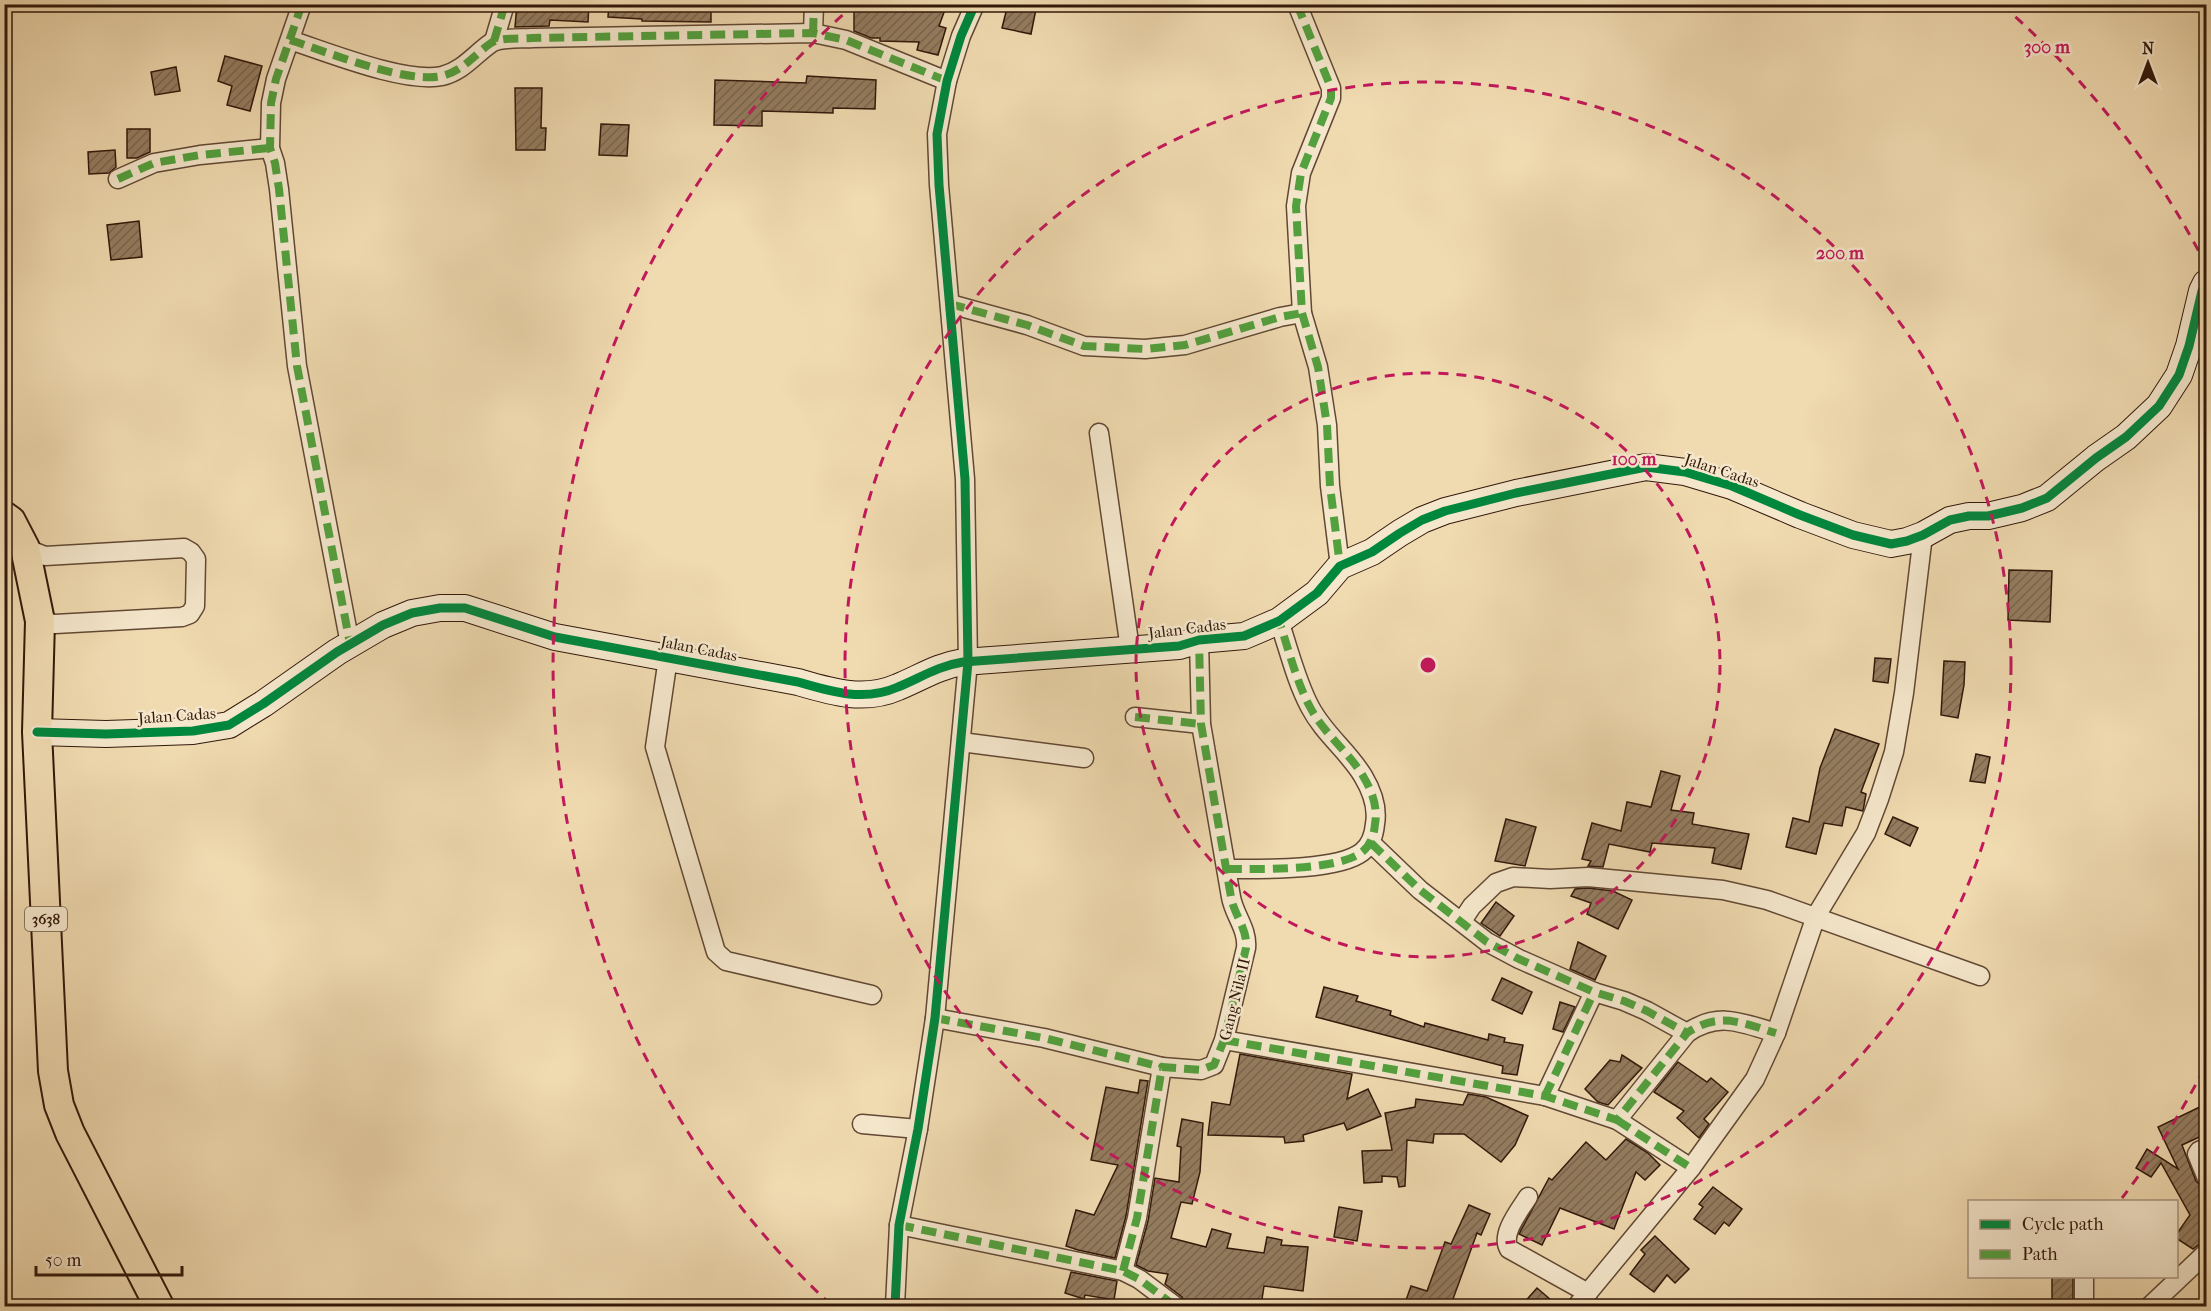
<svg xmlns="http://www.w3.org/2000/svg" width="2211" height="1311" font-family="'IM FELL French Canon',serif">
  <style>
    .building { fill: url(#building-hatch); stroke: #31180a; stroke-width: 1.5 }
    .lines { fill: none; stroke-linecap: round; stroke-linejoin: round }
    .street-casing { stroke: #614834; stroke-width: 21 }
    .secondary-casing { stroke: #31180a; stroke-width: 28 }
    .primary-casing { stroke: #31180a; stroke-width: 32 }
    .street { stroke: #f5e7cc; stroke-width: 18 }
    .secondary { stroke: #f5e7cc; stroke-width: 26 }
    .primary { stroke: #f0dab0; stroke-width: 28 }
    .quiet { stroke: #52a13e; stroke-width: 8; stroke-dasharray: 15 8; stroke-linecap: butt }
    .cycleway-casing { stroke: #f5e7cc; stroke-width: 13 }
    .cycleway { stroke: #00873e; stroke-width: 9 }
    .ring { fill: none; stroke: #c2185b; stroke-width: 3; stroke-dasharray: 10 8 }
    .labels { text-anchor: middle; stroke-width: 5; stroke-linejoin: round; paint-order: stroke }
    .shield { fill: #f5e7cc; stroke: #6c5644; stroke-width: 1.5 }
    .shield-label { font-size: 15px; font-weight: bold; fill: #31180a }
    .street-label { font-size: 16px; fill: #31180a; stroke: #f5e7cc }
    .centre { fill: #c2185b; stroke: #f5e7cc; stroke-width: 3 }
    .ring-label { font-size: 18px; text-anchor: middle; font-weight: bold; fill: #c2185b; stroke: #f5e7cc; stroke-width: 5; stroke-linejoin: round; paint-order: stroke }
  </style>
  <defs>
    <pattern id="building-hatch" width="6" height="6" patternUnits="userSpaceOnUse" patternTransform="scale(1.5)"><rect width="6" height="6" fill="#947d60"/><path d="M-1 1l2-2M0 6l6-6M5 7l2-2" fill="none" stroke="#79654d"/></pattern>
  </defs>
  <rect width="100%" height="100%" fill="#f0dab0"/>
  <filter id="stains"><feTurbulence type="fractalNoise" baseFrequency=".00333" numOctaves="4"/><feColorMatrix values="0 0 0 0 .2 0 0 0 0 .09 0 0 0 0 .02 0 0 0 .5 -.17"/></filter>
  <radialGradient id="worn" r=".72"><stop offset=".6" stop-color="#630" stop-opacity="0"/><stop offset="1" stop-color="#630" stop-opacity=".3"/></radialGradient>
  <g class="building">
    <path d="M517,4H589L588,22L550,20L549,26L515,27Z"/>
    <path d="M609,4H711V22L642,21V19L608,17Z"/>
    <path d="M911,4H947L939,26L946,28L938,55L917,50L919,42L880,41V38H871L854,31V10L910,9Z"/>
    <path d="M1008,4H1037L1031,34L1002,28Z"/>
    <path d="M225,56L262,66L250,111L227,105L232,86L218,81Z"/>
    <path d="M176,67L180,91L155,95L151,72Z"/>
    <path d="M807,76L876,80L875,109L833,108V113L762,111V126L714,125L715,80L806,83Z"/>
    <path d="M515,88H542L541,128H546L545,150H516Z"/>
    <path d="M601,124L629,125L627,156L599,155Z"/>
    <path d="M127,129H150V152L137,158H127Z"/>
    <path d="M115,150L116,167L109,173L89,174L88,152Z"/>
    <path d="M139,221L142,257L111,260L107,225Z"/>
    <path d="M2009,570L2052,571L2050,622L2008,620Z"/>
    <path d="M1875,658L1891,659L1888,683L1873,681Z"/>
    <path d="M1944,661L1965,662L1964,685L1958,718L1941,715Z"/>
    <path d="M1835,729L1879,744L1861,792L1866,794L1863,811L1846,807L1842,826L1824,823L1816,854L1786,847L1793,818L1809,822L1820,768Z"/>
    <path d="M1976,754L1990,757L1985,783L1970,781Z"/>
    <path d="M1661,771L1680,776L1671,810L1694,813L1692,824L1749,834L1741,869L1712,863L1715,848L1652,843L1650,852L1609,844L1603,867L1588,866L1591,861L1582,859L1592,823L1621,831L1627,802L1651,807Z"/>
    <path d="M1893,817L1918,828L1910,846L1885,834Z"/>
    <path d="M1506,819L1536,827L1525,866L1495,861Z"/>
    <path d="M1588,888L1613,891L1632,900L1618,929L1587,914L1591,903L1571,896L1575,889Z"/>
    <path d="M1496,902L1514,916L1500,936L1481,923Z"/>
    <path d="M1578,942L1606,956L1595,980L1570,969Z"/>
    <path d="M1502,978L1532,992L1522,1014L1492,1000Z"/>
    <path d="M1324,987L1358,996L1356,1001L1391,1011L1390,1015L1424,1027L1425,1023L1488,1040L1489,1034L1505,1038L1504,1042L1523,1045L1517,1075L1502,1073L1503,1066L1316,1017Z"/>
    <path d="M1560,1002L1575,1007L1563,1032L1553,1029Z"/>
    <path d="M1240,1054L1352,1074L1347,1099L1368,1089L1381,1116L1347,1130L1344,1123L1303,1135L1304,1141L1285,1143L1284,1137L1208,1135L1212,1102L1230,1105Z"/>
    <path d="M1622,1055L1642,1068L1608,1105L1598,1102L1585,1089L1610,1060L1620,1062Z"/>
    <path d="M1678,1062L1707,1082L1711,1078L1728,1092L1704,1119L1709,1124L1699,1138L1677,1118L1684,1111L1654,1092Z"/>
    <path d="M1140,1080L1148,1081L1126,1216L1115,1258L1078,1250L1066,1246L1076,1210L1094,1215L1118,1165L1091,1160L1106,1087L1138,1093Z"/>
    <path d="M1468,1094L1486,1097L1528,1116L1515,1145L1501,1162L1464,1134H1434L1433,1143L1407,1140L1405,1186L1399,1187L1397,1177L1382,1176V1182L1364,1183L1362,1151L1392,1150L1385,1113L1415,1107L1416,1099L1463,1105Z"/>
    <path d="M2206,1104V1134L2182,1145L2196,1181L2200,1185L2206,1188V1239L2193,1249L2176,1238V1235L2190,1215L2161,1163L2151,1177L2136,1168L2147,1149L2178,1169L2158,1127Z"/>
    <path d="M1182,1119L1203,1123L1200,1172L1192,1204L1181,1202L1171,1238L1206,1247L1212,1229L1231,1234L1227,1248L1264,1253L1267,1237L1282,1240L1281,1245L1308,1247L1303,1291L1264,1286L1261,1306H1186L1182,1297L1165,1284L1168,1274L1148,1271L1136,1265L1148,1221L1155,1178L1179,1182L1181,1147L1177,1146Z"/>
    <path d="M1626,1139L1648,1153L1660,1165L1645,1180L1636,1172L1614,1229L1560,1208L1542,1245L1519,1234L1549,1178L1552,1180L1586,1142L1606,1160Z"/>
    <path d="M1713,1187L1742,1209L1729,1226L1724,1222L1715,1234L1694,1219L1703,1207L1699,1204Z"/>
    <path d="M1469,1205L1490,1214L1481,1235L1477,1233L1453,1299L1467,1303L1466,1306H1404L1411,1286L1427,1291L1445,1242L1451,1244Z"/>
    <path d="M1339,1207L1362,1211L1357,1241L1334,1237Z"/>
    <path d="M1655,1236L1689,1269L1675,1283L1667,1275L1654,1292L1630,1274L1645,1254L1641,1250Z"/>
    <path d="M1071,1272L1117,1281L1114,1300L1085,1295L1084,1299L1065,1293Z"/>
    <rect x="2052" y="1276" width="21" height="30"/>
    <path d="M1537,1288L1558,1306H1521Z"/>
  </g>
  <g class="lines">
    <g class="street-casing">
      <g id="street">
        <path d="M302,4L276,79L271,103L270,148L275,163L279,189L297,366L350,644"/>
        <path d="M1297,4L1331,88V98L1301,173L1296,206L1302,313L1318,367L1327,425L1330,486L1340,566"/>
        <path d="M813,33L814,4"/>
        <path d="M290,40C327,52 406,84 442,76C463,71 475,54 491,43C501,37 521,39 532,38L813,33L846,40L947,81"/>
        <path d="M494,41L505,4"/>
        <path d="M118,179L154,163L200,155L270,148"/>
        <path d="M950,304L1027,325L1084,346L1145,349L1185,345L1280,317L1302,313"/>
        <path d="M1099,433L1130,649"/>
        <path d="M25,548L45,556L184,548L191,552L196,559L195,606L190,614L182,617L55,624L40,621"/>
        <path d="M668,658L655,747L716,952L726,961L872,995"/>
        <path d="M1135,717L1201,724"/>
        <path d="M961,742L1084,758"/>
        <path d="M1371,843L1420,890L1487,942L1519,959L1594,992L1624,1001L1647,1011L1687,1033"/>
        <path d="M1227,869C1258,869 1338,871 1362,852C1371,845 1374,835 1375,824C1378,807 1372,791 1363,776C1348,751 1324,734 1310,707C1296,681 1289,650 1279,621"/>
        <path d="M1462,921L1472,906L1496,883L1513,877L1550,879L1588,877L1723,890L1767,900L1980,976"/>
        <path d="M935,1018L1044,1038L1162,1067"/>
        <path d="M1224,1040L1545,1096L1617,1120L1687,1033C1719,1011 1742,1023 1776,1033"/>
        <path d="M1545,1096L1594,992"/>
        <path d="M1617,1120L1691,1168"/>
        <path d="M862,1124L918,1129"/>
        <path d="M2206,1148L2199,1151L2197,1154L2206,1176"/>
        <path d="M1528,1197C1520,1210 1500,1234 1509,1249L1588,1293"/>
        <path d="M899,1225L1123,1271L1139,1279L1175,1306"/>
        <path d="M1123,1271L1137,1218L1162,1067L1201,1070L1214,1065L1224,1040L1246,948C1248,929 1234,915 1231,897L1201,724L1199,640"/>
        <path d="M895,1306L899,1225L918,1129L935,1018L968,662L965,479L939,185L937,134L947,81L961,36L975,4"/>
        <path d="M1577,1306L1691,1168L1755,1079L1776,1033L1816,916L1866,833L1879,799L1894,752L1904,693L1923,535"/>
        <path d="M2084,1306V1276"/>
        <path d="M2150,1306L2206,1253"/>
      </g>
    </g>
    <g class="secondary-casing">
      <path id="secondary" d="M37,732L106,734L193,731L229,725L263,704L337,652L383,625L412,613L440,608H465L555,637L798,682C832,692 864,702 898,687C920,678 938,666 963,662L1179,646L1199,640L1244,636L1279,621L1317,593L1340,566L1372,552L1400,533L1422,520L1445,511L1516,493L1646,467L1685,472L1732,486L1800,515L1853,535L1891,544L1907,541L1923,535L1950,520L1969,516H1988L2022,508L2047,498L2096,458L2126,437L2159,406L2179,375L2189,346L2202,291L2206,283"/>
    </g>
    <g class="primary-casing">
      <path id="primary" d="M4,516L11,521L25,548L40,621L37,732L53,1071L59,1105L70,1133L159,1306"/>
    </g>
    <use href="#street" class="street"/>
    <use href="#secondary" class="secondary"/>
    <use href="#primary" class="primary"/>
    <g class="quiet">
      <path d="M302,4L276,79L271,103L270,148L275,163L279,189L297,366L350,644"/>
      <path d="M1297,4L1331,88V98L1301,173L1296,206L1302,313L1318,367L1327,425L1330,486L1340,566"/>
      <path d="M813,33L814,4"/>
      <path d="M290,40C327,52 406,84 442,76C463,71 475,54 491,43C501,37 521,39 532,38L813,33L846,40L947,81"/>
      <path d="M494,41L505,4"/>
      <path d="M118,179L154,163L200,155L270,148"/>
      <path d="M950,304L1027,325L1084,346L1145,349L1185,345L1280,317L1302,313"/>
      <path d="M1135,717L1201,724"/>
      <path d="M1371,843L1420,890L1487,942L1519,959L1594,992L1624,1001L1647,1011L1687,1033"/>
      <path d="M1227,869C1258,869 1338,871 1362,852C1371,845 1374,835 1375,824C1378,807 1372,791 1363,776C1348,751 1324,734 1310,707C1296,681 1289,650 1279,621"/>
      <path d="M935,1018L1044,1038L1162,1067"/>
      <path d="M1224,1040L1545,1096L1617,1120L1687,1033C1719,1011 1742,1023 1776,1033"/>
      <path d="M1545,1096L1594,992"/>
      <path d="M1617,1120L1691,1168"/>
      <path d="M899,1225L1123,1271L1139,1279L1175,1306"/>
      <path d="M1123,1271L1137,1218L1162,1067L1201,1070L1214,1065L1224,1040L1246,948C1248,929 1234,915 1231,897L1201,724L1199,640"/>
    </g>
    <g class="cycleway-casing">
      <g id="cycleway">
        <path d="M37,732L106,734L193,731L229,725L263,704L337,652L383,625L412,613L440,608H465L555,637L798,682C832,692 864,702 898,687C920,678 938,666 963,662L1179,646L1199,640L1244,636L1279,621L1317,593L1340,566L1372,552L1400,533L1422,520L1445,511L1516,493L1646,467L1685,472L1732,486L1800,515L1853,535L1891,544L1907,541L1923,535L1950,520L1969,516H1988L2022,508L2047,498L2096,458L2126,437L2159,406L2179,375L2189,346L2202,291L2206,283"/>
        <path d="M895,1306L899,1225L918,1129L935,1018L968,662L965,479L939,185L937,134L947,81L961,36L975,4"/>
      </g>
    </g>
    <use href="#cycleway" class="cycleway"/>
  </g>
  <g class="ring">
    <circle cx="1428" cy="665" r="292"/>
    <circle cx="1428" cy="665" r="583"/>
    <path d="M2204 1069A875 875 0 0 1 2122 1198M831 1305A875 875 0 0 1 854 5M2002 5A875 875 0 0 1 2204 261"/>
  </g>
  <g class="labels">
    <rect class="shield" x="25" y="907" width="42" height="24" rx="4.5"/>
    <g class="shield-label">
      <text x="46" y="924">3638</text>
    </g>
    <g class="street-label">
      <text transform="translate(1722 470) rotate(18)" y="6">Jalan Cadas</text>
      <text transform="translate(1187 628) rotate(-7)" y="6">Jalan Cadas</text>
      <text transform="translate(699 648) rotate(11)" y="6">Jalan Cadas</text>
      <text transform="translate(177 715) rotate(-4)" y="6">Jalan Cadas</text>
      <text transform="translate(1234 999) rotate(-76)" y="6">Gang Nila II</text>
    </g>
  </g>
  <circle cx="1428" cy="665" r="9" class="centre"/>
  <g class="ring-label">
    <text x="2047" y="53">300 m</text>
    <text x="1840" y="259">200 m</text>
    <text x="1634" y="465">100 m</text>
  </g>
  <rect width="2211" height="1311" fill="none" stroke="#f0dab0" stroke-width="24"/>
  <rect x="6" y="6" width="2199" height="1299" fill="none" stroke="#31180a" stroke-width="3"/>
  <rect x="12" y="12" width="2187" height="1287" fill="none" stroke="#31180a" stroke-width="1.5"/>
  <rect x="1968" y="1200" width="210" height="78" fill="#f5e7cc" stroke="#a7947e" stroke-width="1.5"/>
  <rect x="1980" y="1220" width="30" height="9" fill="#00873e" stroke="#a7947e" stroke-width="1.5"/>
  <text x="2022" y="1230" font-size="18" fill="#31180a">Cycle path</text>
  <rect x="1980" y="1250" width="30" height="9" fill="#52a13e" stroke="#a7947e" stroke-width="1.5"/>
  <text x="2022" y="1260" font-size="18" fill="#31180a">Path</text>
  <g transform="translate(2148 63)" stroke="#f5e7cc" stroke-width="4.5" paint-order="stroke">
  <path d="M0-4.5L10 22L0 15L-10 22Z" fill="#31180a"/>
  <text y="-9" font-size="16" font-weight="bold" text-anchor="middle" fill="#31180a">N</text>
  </g>
  <path d="M36 1266v9h146v-9" fill="none" stroke="#31180a" stroke-width="3"/>
  <text x="45" y="1266" font-size="18" fill="#31180a" stroke="#f5e7cc" stroke-width="4.5" paint-order="stroke">50 m</text>
  <rect width="100%" height="100%" filter="url(#stains)"/>
  <rect width="100%" height="100%" fill="url(#worn)"/>
</svg>
